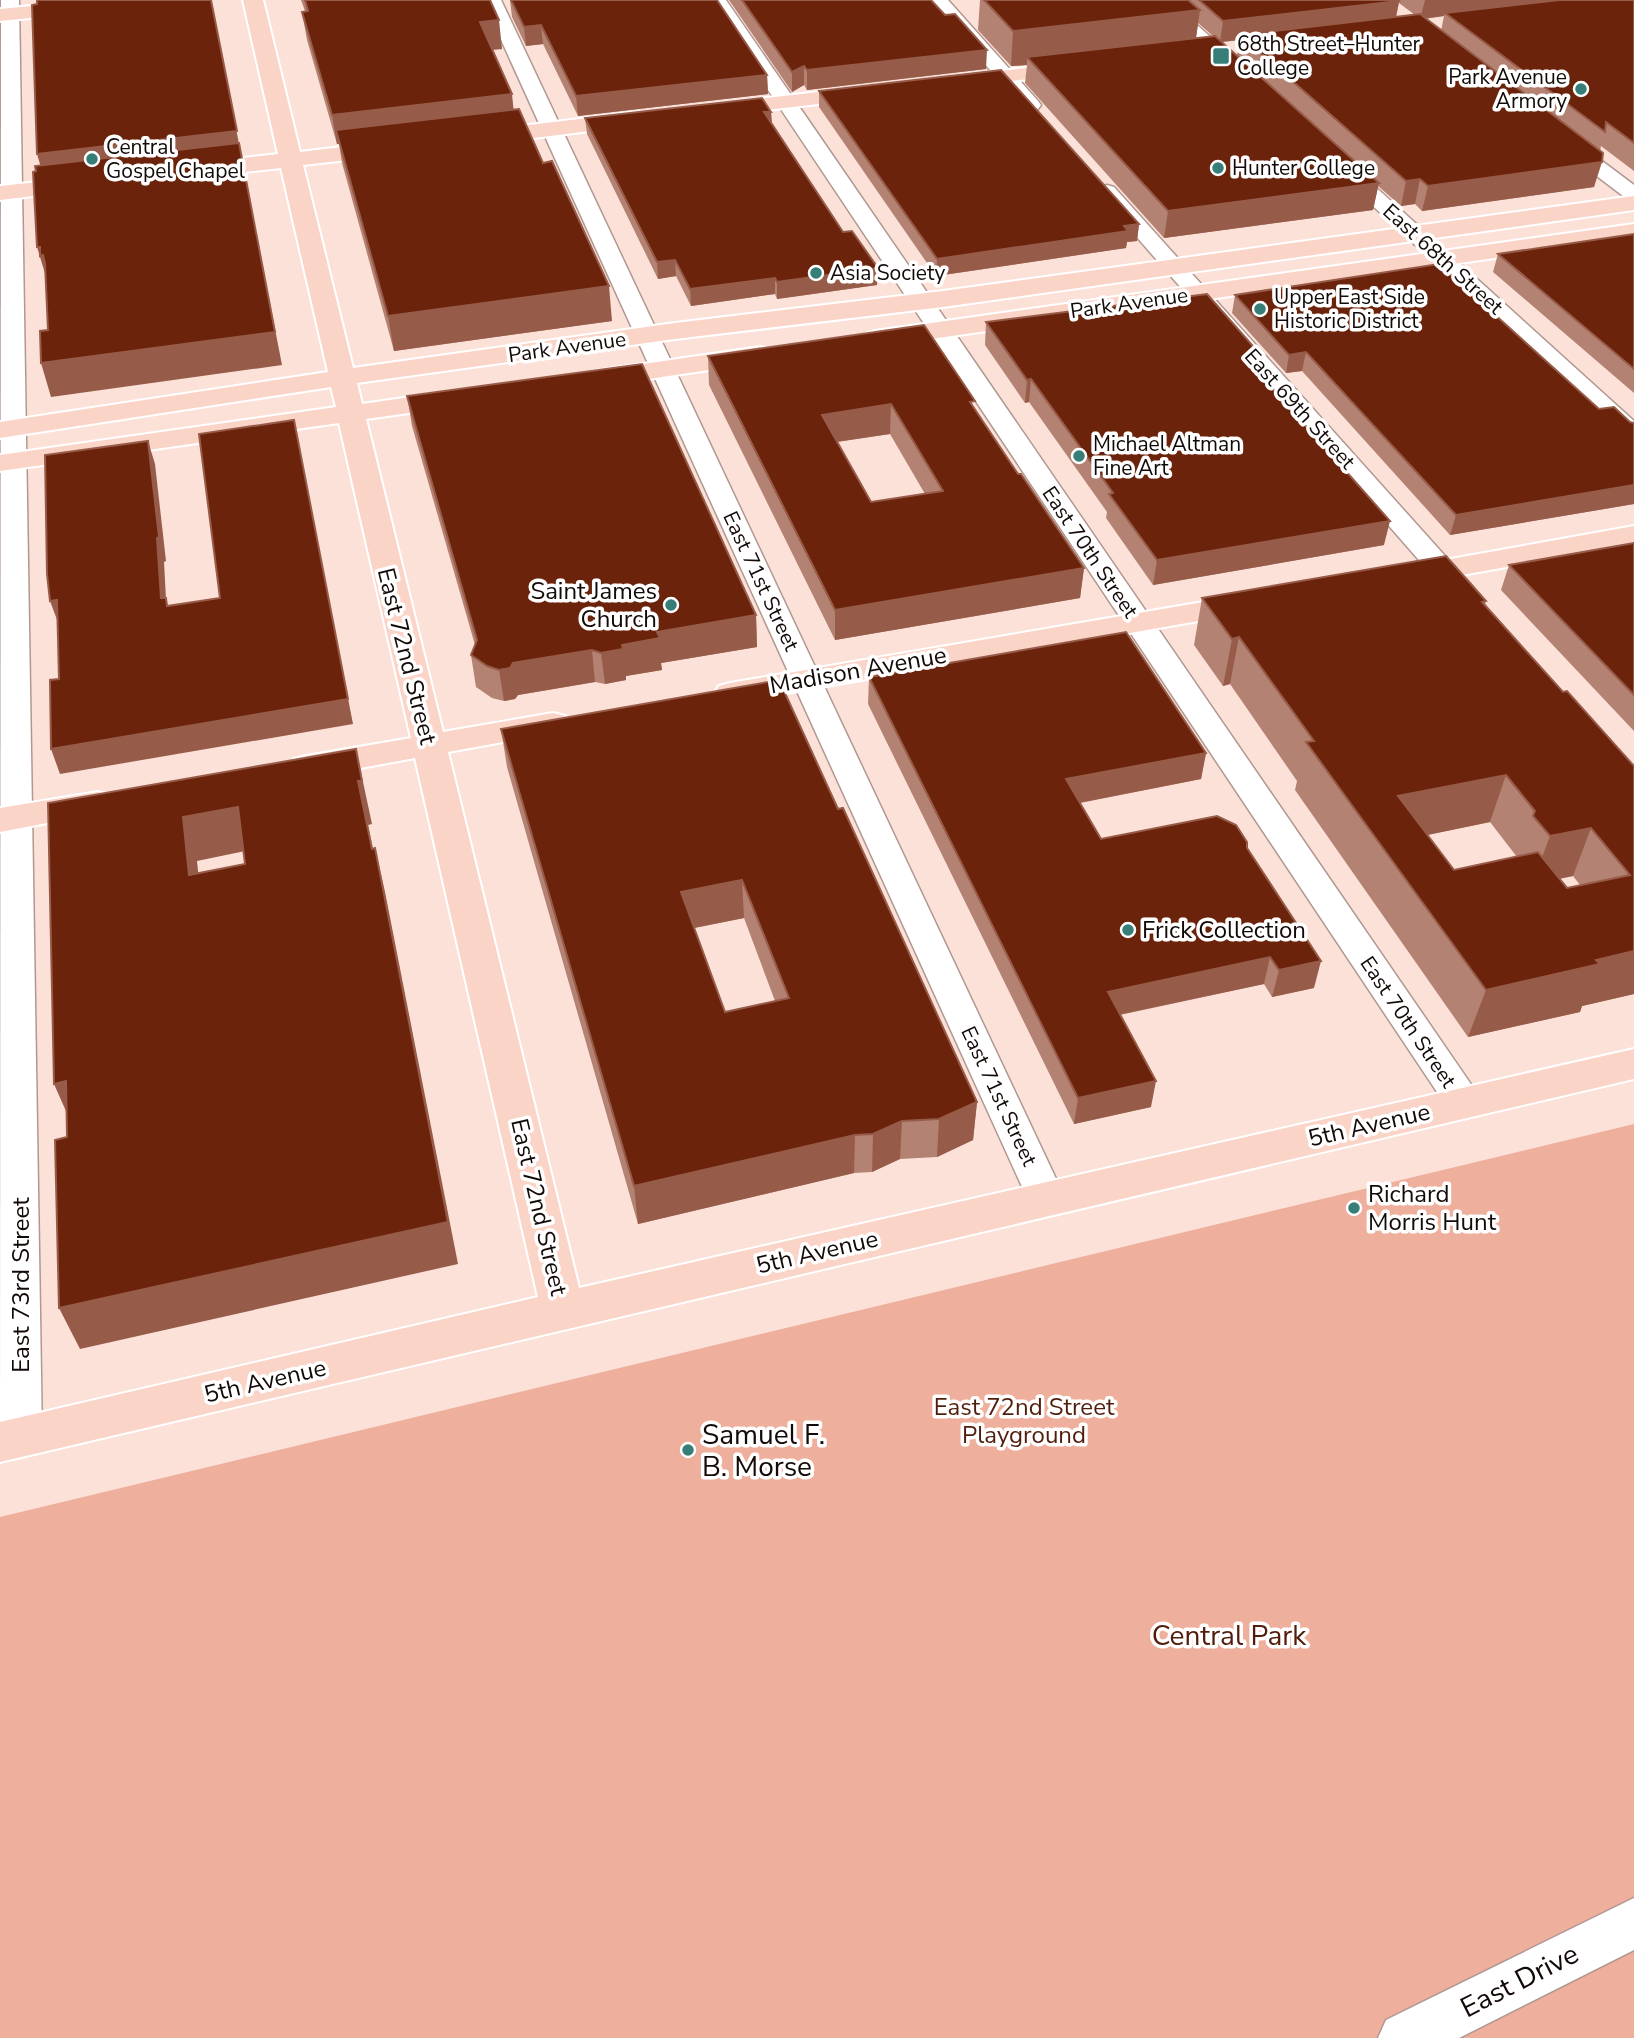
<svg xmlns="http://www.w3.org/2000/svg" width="1634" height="2038" font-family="'Nunito Sans',sans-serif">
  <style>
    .green { fill: #eeaf9c }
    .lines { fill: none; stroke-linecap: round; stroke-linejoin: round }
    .minor-casing { stroke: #b09891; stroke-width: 3 }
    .major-casing { stroke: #fff; stroke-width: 4 }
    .minor { fill: #fff; fill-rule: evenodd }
    .major { fill: #fbd4c8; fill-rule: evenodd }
    .wall { fill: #b48272; fill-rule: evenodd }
    .shaded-wall { fill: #975c49 }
    .building { fill: #6c230b; stroke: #975c49; stroke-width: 2; fill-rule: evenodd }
    .poi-dot { fill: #377e78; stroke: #fff; stroke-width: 2.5 }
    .labels { text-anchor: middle; stroke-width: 7; stroke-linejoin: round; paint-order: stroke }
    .far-poi-label { font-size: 21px; fill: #130a08; stroke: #fff; text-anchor: start }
    .far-street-label { font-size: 21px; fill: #130a08; stroke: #fff }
    .poi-label { font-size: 24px; fill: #130a08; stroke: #fff; text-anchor: start }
    .street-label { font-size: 24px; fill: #130a08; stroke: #fff }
    .park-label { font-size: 24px; fill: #511d0c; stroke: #fff }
    .near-poi-label { font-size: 28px; fill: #130a08; stroke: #fff; text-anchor: start }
    .near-park-label { font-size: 28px; fill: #511d0c; stroke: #fff }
    .near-street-label { font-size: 28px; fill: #130a08; stroke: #fff }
  </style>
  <rect width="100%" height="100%" fill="#fce1d9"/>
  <path class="green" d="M1634,1124V2038H0V1517Z"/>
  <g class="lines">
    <g class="minor-casing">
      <g id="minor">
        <path d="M1,0H19L42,1437L36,1450L21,1455L6,1450L0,1437Z"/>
        <path d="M483,0H501L1066,1200L1060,1211L1047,1215L1034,1211L1028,1200Z"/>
        <path d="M708,0H726L1477,1093L1482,1103L1477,1113L1464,1117L1451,1113Z"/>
        <path d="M929,0H948L1038,101L1041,105L1038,109H1024Z"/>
        <path d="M1150,0H1169L1243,66L1245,70L1243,74H1229Z"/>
        <path d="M1563,135L1570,137L1634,185V201L1627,199L1556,145L1553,141L1556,137Z"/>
        <path d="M1342,161L1349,163L1634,421V442L1625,439L1335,171L1332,167L1335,163Z"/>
        <path d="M1107,185L1114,187L1472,586L1476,592L1472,598L1462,600L1452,598L1100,195L1096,191L1100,187Z"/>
        <path d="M1634,1898V1950L1459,2038H1378L1386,2020Z"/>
      </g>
    </g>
    <g class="major-casing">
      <g id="major">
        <path d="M93,0H163L153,6L0,21V9Z"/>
        <path d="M243,0H263L300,152L391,141L399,143L402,148L399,153L391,155L303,165L353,368L675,323L943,291L1634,196V210L943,307L675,339L357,383L362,404L459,390L469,392L472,398L469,404L459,406L366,419L443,732L553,713L565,716L570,723L565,730L553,733L448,752L579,1288L1634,1049V1079L0,1462V1422L538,1297L415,758L306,778L294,775L289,767L294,759L306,756L411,738L339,423L0,471V455L336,407L331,387L0,438V422L328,372L281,168L193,178L185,176L182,171L185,166L193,164L278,154Z"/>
        <path d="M1079,62L1086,64L1089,68L1086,72L955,88L948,86L944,82L948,78L955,76Z"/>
        <path d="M871,86L879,87L882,92L879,97L715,116L707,115L704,110L707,105L715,104Z"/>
        <path d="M638,112L646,114L649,119L646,124L478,145L470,143L467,138L470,133L478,131Z"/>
        <path d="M85,177L93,179L96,184L93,189L0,200V186Z"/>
        <path d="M1634,224V238L875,347L866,344L862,339L866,334L875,331Z"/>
        <path d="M760,347L769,349L773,355L769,361L595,387L586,385L582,379L586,373L595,371Z"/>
        <path d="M1634,526V544L1406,585L1395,582L1391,576L1395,570L1406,567Z"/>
        <path d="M1250,594L1261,596L1265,603L1261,610L730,703L719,700L714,693L719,686L730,683Z"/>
        <path d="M98,792L110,795L115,803L110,811L0,832V808Z"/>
      </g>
    </g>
    <use href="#minor" class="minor"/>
    <use href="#major" class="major"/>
  </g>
  <g class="wall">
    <path d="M301,0H490L502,49L492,50L514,110L612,321L394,351L342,163L339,144H337L307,40L302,12L305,11Z"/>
    <path d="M510,0H717L767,75L768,94L578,116L543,44L526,46L512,17Z"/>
    <path d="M729,0H931L986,69L807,90L804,85L792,92Z"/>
    <path d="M980,0H1634V171L1601,146L1594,187L1422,211L1415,204L1401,206L1378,186L1373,210L1164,238L1025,83L1027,65L1011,66L978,30ZM1399,3L1415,15L1396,17ZM1444,16L1441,31L1425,19ZM1198,23L1213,36L1196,38ZM1240,40L1237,56L1222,42Z"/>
    <path d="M819,91L1139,224L1137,241L1127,242L1126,248L936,276L819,107Z"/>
    <path d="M771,112L772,123L843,232L878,268L877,285L777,299L775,294L691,306L676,276L658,279L587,134L585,118Z"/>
    <path d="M1634,234V393L1493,272L1498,254Z"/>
    <path d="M1235,295L1599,409L1634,423V504L1450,535L1302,371L1286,373L1232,313Z"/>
    <path d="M986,322L1257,371L1384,545L1153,585L1106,518L1107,512L1029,402L1025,403L985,345Z"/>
    <path d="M708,356L975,409L1018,474L1084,568L1080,598L835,640L709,385ZM890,434L925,494L871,502L837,442Z"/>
    <path d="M407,396L756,615L757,647L661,663L662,670L626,676V680L605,684L595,682L518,695L515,699L504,701L492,698L476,687L471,655L475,645L412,426Z"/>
    <path d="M1634,543V731L1501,590L1509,565Z"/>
    <path d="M1202,598L1486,601L1485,604L1563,692L1634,766V994L1582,1006L1580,1012L1468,1037L1295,790L1297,781L1230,684L1223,686L1194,645ZM1490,822L1517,857L1454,870L1427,835ZM1573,876L1580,885L1567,888L1559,879Z"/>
    <path d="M869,677L1206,753L1201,779L1080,803L1101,839L1247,848L1314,988L1272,997L1264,984L1120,1015L1151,1107L1074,1124L868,704Z"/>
    <path d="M501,729L838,809L977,1102L973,1140L937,1157L900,1159L872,1172L854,1173L638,1224L507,767ZM744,918L775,1001L725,1012L694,928Z"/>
  </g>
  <g class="shaded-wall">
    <path d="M211,0L282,365L51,397L41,363L275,332L44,178L37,154Z"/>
    <path d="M1425,0H1586L1445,13L1444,16L1420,19Z"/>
    <path d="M1399,1L1395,22L1240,35V40L1220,42L1223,21Z"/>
    <path d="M1200,10L1195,45L1027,57V65L1011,66L1013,31Z"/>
    <path d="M499,20L502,49L484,50L480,22Z"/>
    <path d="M541,25L543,44L526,46L524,27Z"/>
    <path d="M987,50L986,69L807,90V70Z"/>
    <path d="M804,66V85L792,92V72Z"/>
    <path d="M767,75L768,94L578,116L576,96Z"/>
    <path d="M512,94L515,124L336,130L339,144H337L332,115Z"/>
    <path d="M764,112H771L772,127Z"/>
    <path d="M1602,162L1594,187L1422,211L1428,186Z"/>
    <path d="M1420,179L1415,204L1401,206L1406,181Z"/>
    <path d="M1379,183L1373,210L1164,238L1168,211Z"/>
    <path d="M1139,224L1137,241L1127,242L1126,248L936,276L937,259Z"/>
    <path d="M37,247H40L53,288L47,280Z"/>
    <path d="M675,260L676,276L658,279L657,262Z"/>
    <path d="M878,268L877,285L777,299V282Z"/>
    <path d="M775,278V294L691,306L690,289Z"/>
    <path d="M609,286L612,321L394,351L388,316Z"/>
    <path d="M1306,352L1302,371L1286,373L1289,355Z"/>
    <path d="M1260,354L1256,377L1244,356Z"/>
    <path d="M1031,379L1029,402L1025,403L1027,380Z"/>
    <path d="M891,404L890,434L822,444V415Z"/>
    <path d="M294,420L353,724L60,774L51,749L348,699Z"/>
    <path d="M148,441L155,464L166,561L164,562L166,599L173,622L161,598Z"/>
    <path d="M1634,485V504L1450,535L1456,515Z"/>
    <path d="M1390,521L1384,545L1153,585L1157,560Z"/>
    <path d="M1084,568L1080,598L835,640V610Z"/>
    <path d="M57,600L59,625L50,601Z"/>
    <path d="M756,615L757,647L661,663L662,670L626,676V680L605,684L601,653L657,632Z"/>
    <path d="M1239,637L1230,684L1223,686L1232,639Z"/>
    <path d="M592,650L595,682L518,695L515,699L504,701L499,670L513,663Z"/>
    <path d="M356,749L372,824L368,825L382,892L358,781Z"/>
    <path d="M1206,753L1201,779L1063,806L1066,779Z"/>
    <path d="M1506,775L1490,822L1384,844L1398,796Z"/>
    <path d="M238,807L250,850L197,861L203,919L189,875L183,817Z"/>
    <path d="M1591,828L1573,876L1532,884L1550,836Z"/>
    <path d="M375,848L385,892L458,1264L80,1349L59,1308Z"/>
    <path d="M742,880L744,918L684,930L681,892Z"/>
    <path d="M1634,951V994L1582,1006L1580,1012L1468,1037L1486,990L1596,960Z"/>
    <path d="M1270,957L1264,984L1103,1018L1108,992Z"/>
    <path d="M1321,961L1314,988L1272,997L1279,970Z"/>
    <path d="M66,1081L73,1127L54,1084Z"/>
    <path d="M1156,1081L1151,1107L1074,1124L1078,1098Z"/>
    <path d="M977,1102L973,1140L937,1157L939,1119Z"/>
    <path d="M902,1121L900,1159L872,1172L873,1134Z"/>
    <path d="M855,1135L854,1173L638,1224L634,1186Z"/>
  </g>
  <g class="building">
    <path d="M37,0H211L237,131L37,154L32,5L37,4Z"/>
    <path d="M305,0H490L499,20L480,22L512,94L332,115L302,12L308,11Z"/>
    <path d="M511,0H717L767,75L576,96L541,25L524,27Z"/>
    <path d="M742,0H931L945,15L955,14L987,50L807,70L804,66L792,72Z"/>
    <path d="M984,0H1188L1200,10L1013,31Z"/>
    <path d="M1199,0H1398L1399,1L1223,21Z"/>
    <path d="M1559,0H1634V143L1606,122L1605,132L1445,13Z"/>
    <path d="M1420,14L1603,153L1602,162L1428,186L1420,179L1406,181L1240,35Z"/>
    <path d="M1215,36L1379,183L1168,211L1027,57Z"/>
    <path d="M1001,70L1139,224L1124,226L1128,231L937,259L819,91Z"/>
    <path d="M762,98L771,112H764L843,232L852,231L878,268L777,282L775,278L690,289L675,260L657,262L585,118Z"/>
    <path d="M519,109L543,163L552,161L609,286L388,316L336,130Z"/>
    <path d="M239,143L275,332L41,363L40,331L48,330L45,264L43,255L40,256V247H37L33,172L36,171L35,166Z"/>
    <path d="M1634,234V369L1498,254Z"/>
    <path d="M1439,264L1599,409L1614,407L1630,422L1634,423V485L1456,515L1306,352L1289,355L1235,295Z"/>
    <path d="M1207,294L1260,354L1244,356L1390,521L1157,560L1109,494L1113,493L1031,379L1027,380L986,322Z"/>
    <path d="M924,325L975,401L970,402L1018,474H1021L1084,568L835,610L708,356ZM891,404L943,491L871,502L822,415Z"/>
    <path d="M642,364L756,615L657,632L660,638L622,645L623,649L601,653L592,650L513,663L510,668L499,670L487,666L471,655L477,640L407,396Z"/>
    <path d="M294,420L348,699L51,749L50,680L59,679L57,600L50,601L47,574L45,455L148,441L159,537L157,538L161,598H166L167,606L220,598L199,434Z"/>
    <path d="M1634,543V695L1509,565Z"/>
    <path d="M1446,556L1486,601L1482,602L1563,692L1567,691L1634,766V951L1596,960L1600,964L1486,990L1306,742L1314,741L1239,637L1232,639L1202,598ZM1506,775L1535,811L1533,816L1550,836L1591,828L1630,875L1567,888L1538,852L1454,870L1398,796Z"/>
    <path d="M1126,632L1206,753L1066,779L1101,839L1217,816L1236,825L1247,842V848L1321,961L1279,970L1270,957L1108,992L1156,1081L1078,1098L869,677Z"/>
    <path d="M779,680L838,809L843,808L977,1102L939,1119L902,1121L873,1134L855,1135L634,1186L501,729ZM742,880L789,998L725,1012L681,892Z"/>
    <path d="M356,749L362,781H358L372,849L375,848L448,1222L59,1308L55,1140L67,1137L66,1081L54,1084L48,803ZM238,807L245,864L189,875L183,817Z"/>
  </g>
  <g class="poi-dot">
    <rect x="1212" y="47" width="18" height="18" rx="3.5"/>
    <circle cx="1581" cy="89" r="7"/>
    <circle cx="92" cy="159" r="7"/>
    <circle cx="1218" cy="168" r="7"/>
    <circle cx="816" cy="273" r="7"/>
    <circle cx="1260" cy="309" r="7"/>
    <circle cx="1079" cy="456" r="7"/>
    <circle cx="671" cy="605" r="7"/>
    <circle cx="1128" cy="930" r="7"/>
    <circle cx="1354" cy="1208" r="7"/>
    <circle cx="688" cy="1450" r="7"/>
  </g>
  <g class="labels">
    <g class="far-poi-label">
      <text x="1237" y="51">68th Street–Hunter<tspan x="1237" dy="24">College</tspan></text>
      <text x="1567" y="84" text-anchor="end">Park Avenue<tspan x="1567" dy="24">Armory</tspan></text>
      <text x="106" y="154">Central<tspan x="106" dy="24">Gospel Chapel</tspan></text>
      <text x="1232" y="175">Hunter College</text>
      <text x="830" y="280">Asia Society</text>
      <text x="1274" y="304">Upper East Side<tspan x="1274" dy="24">Historic District</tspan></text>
      <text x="1093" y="451">Michael Altman<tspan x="1093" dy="24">Fine Art</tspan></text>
    </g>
    <g class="far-street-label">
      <text transform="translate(1443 259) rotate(42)" y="7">East 68th Street</text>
      <text transform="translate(1129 303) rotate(-8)" y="7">Park Avenue</text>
      <text transform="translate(567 347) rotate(-8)" y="7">Park Avenue</text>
      <text transform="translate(1300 409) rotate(48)" y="7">East 69th Street</text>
      <text transform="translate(1090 552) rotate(56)" y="7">East 70th Street</text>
      <text transform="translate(761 581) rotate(65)" y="7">East 71st Street</text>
      <text transform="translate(1408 1022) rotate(56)" y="7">East 70th Street</text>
      <text transform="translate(999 1096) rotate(65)" y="7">East 71st Street</text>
    </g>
    <g class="poi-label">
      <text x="657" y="599" text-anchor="end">Saint James<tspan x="657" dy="28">Church</tspan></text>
      <text x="1142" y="938">Frick Collection</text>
      <text x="1368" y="1202">Richard<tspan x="1368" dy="28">Morris Hunt</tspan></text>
    </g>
    <g class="street-label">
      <text transform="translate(407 656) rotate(76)" y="8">East 72nd Street</text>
      <text transform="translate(858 670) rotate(-10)" y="8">Madison Avenue</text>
      <text transform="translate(1369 1125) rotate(-13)" y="8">5th Avenue</text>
      <text transform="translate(539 1207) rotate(77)" y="8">East 72nd Street</text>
      <text transform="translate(817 1252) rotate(-13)" y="8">5th Avenue</text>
      <text transform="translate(21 1285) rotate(-90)" y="8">East 73rd Street</text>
      <text transform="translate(265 1381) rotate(-13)" y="8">5th Avenue</text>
    </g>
    <g class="park-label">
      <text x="1024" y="1415">East 72nd Street<tspan x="1024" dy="28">Playground</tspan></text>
    </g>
    <g class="near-poi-label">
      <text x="702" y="1444">Samuel F.<tspan x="702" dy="32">B. Morse</tspan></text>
    </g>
    <g class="near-park-label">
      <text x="1229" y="1645">Central Park</text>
    </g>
    <g class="near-street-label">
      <text transform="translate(1519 1980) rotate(-27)" y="10">East Drive</text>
    </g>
  </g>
</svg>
